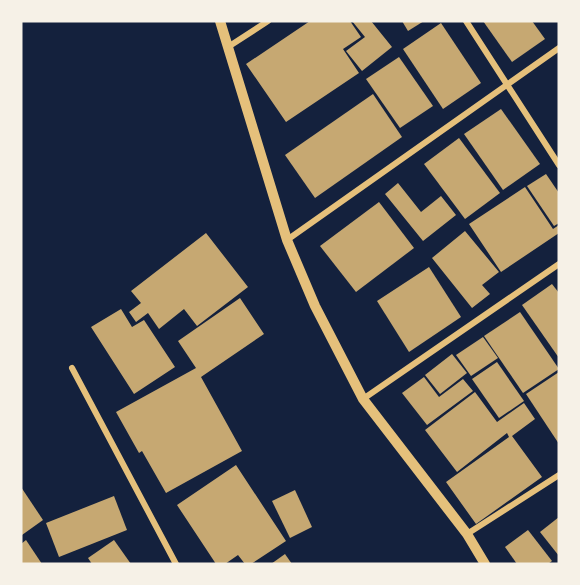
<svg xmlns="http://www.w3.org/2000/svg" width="580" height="585" font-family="'Zilla Slab',serif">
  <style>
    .building { fill: #c6a872 }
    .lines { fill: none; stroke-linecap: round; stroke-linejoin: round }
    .minor { stroke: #e5c07b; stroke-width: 6 }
    .tertiary { stroke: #e5c07b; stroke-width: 10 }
  </style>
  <rect width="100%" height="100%" fill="#14213d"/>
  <g class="building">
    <path d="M310,21H350L361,37L343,49L359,73L286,122L246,64Z"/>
    <path d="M352,21H371L392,47L362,71L346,51L365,37Z"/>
    <path d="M402,21H424L408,31Z"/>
    <path d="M483,21H532L545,39L512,62Z"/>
    <path d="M441,23L481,83L443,109L403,49Z"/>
    <path d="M399,57L433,106L400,128L366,79Z"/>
    <path d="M373,94L402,137L315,198L285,155Z"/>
    <path d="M501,109L540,164L503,190L464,134Z"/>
    <path d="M459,138L500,193L465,219L424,164Z"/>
    <path d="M546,174L559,193V223L554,226L527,186Z"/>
    <path d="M398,183L421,212L441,196L456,215L423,241L385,194Z"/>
    <path d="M525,187L553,229L559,225V233L501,272L469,224Z"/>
    <path d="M379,202L414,248L356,292L320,246Z"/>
    <path d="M465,231L499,272L482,285L490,294L472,308L432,258Z"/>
    <path d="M206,233L248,287L197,326L184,309L159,329L148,313L136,322L129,312L141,303L131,291Z"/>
    <path d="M429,267L461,317L409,352L377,301Z"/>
    <path d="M552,284L559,293V358L522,305Z"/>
    <path d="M240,298L264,334L201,377L242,451L166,493L142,451L139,453L116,412L196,368L178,341Z"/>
    <path d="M121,309L132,327L144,320L175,367L134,394L91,327Z"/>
    <path d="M520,312L559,369L523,393L484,336Z"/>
    <path d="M483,337L498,358L471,376L456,355Z"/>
    <path d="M452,354L467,373L440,394L425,375Z"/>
    <path d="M497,362L524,401L499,418L472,379Z"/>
    <path d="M559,372V444L526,394Z"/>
    <path d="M424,377L439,397L463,379L473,391L427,425L402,393Z"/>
    <path d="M475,392L497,422L524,403L535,419L512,436L542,477L476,524L446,482L509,437L507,433L457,472L425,430Z"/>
    <path d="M236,465L286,541L251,564H245L238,555L225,564H216L177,505Z"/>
    <path d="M21,487L43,520L22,535L21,534Z"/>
    <path d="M295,490L312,527L290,538L272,501Z"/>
    <path d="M114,496L127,530L59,557L46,523Z"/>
    <path d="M559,517V556L540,532Z"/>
    <path d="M528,530L552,561L548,564H517L505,547Z"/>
    <path d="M26,540L42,564H21V544Z"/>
    <path d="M114,540L131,564H92L88,558Z"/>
    <path d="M285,554L292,564H271Z"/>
  </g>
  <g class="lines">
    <g class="minor">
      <path d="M466,21L559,165"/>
      <path d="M228,47L268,21"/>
      <path d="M287,240L559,48"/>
      <path d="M72,368L176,564"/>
      <path d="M363,399L559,264"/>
      <path d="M467,534L559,475"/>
    </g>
    <path class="tertiary" d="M220,21L287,240L315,306L363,399L467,534L485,564"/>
  </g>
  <rect width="580" height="585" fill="none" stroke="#f6f1e7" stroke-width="45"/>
</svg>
